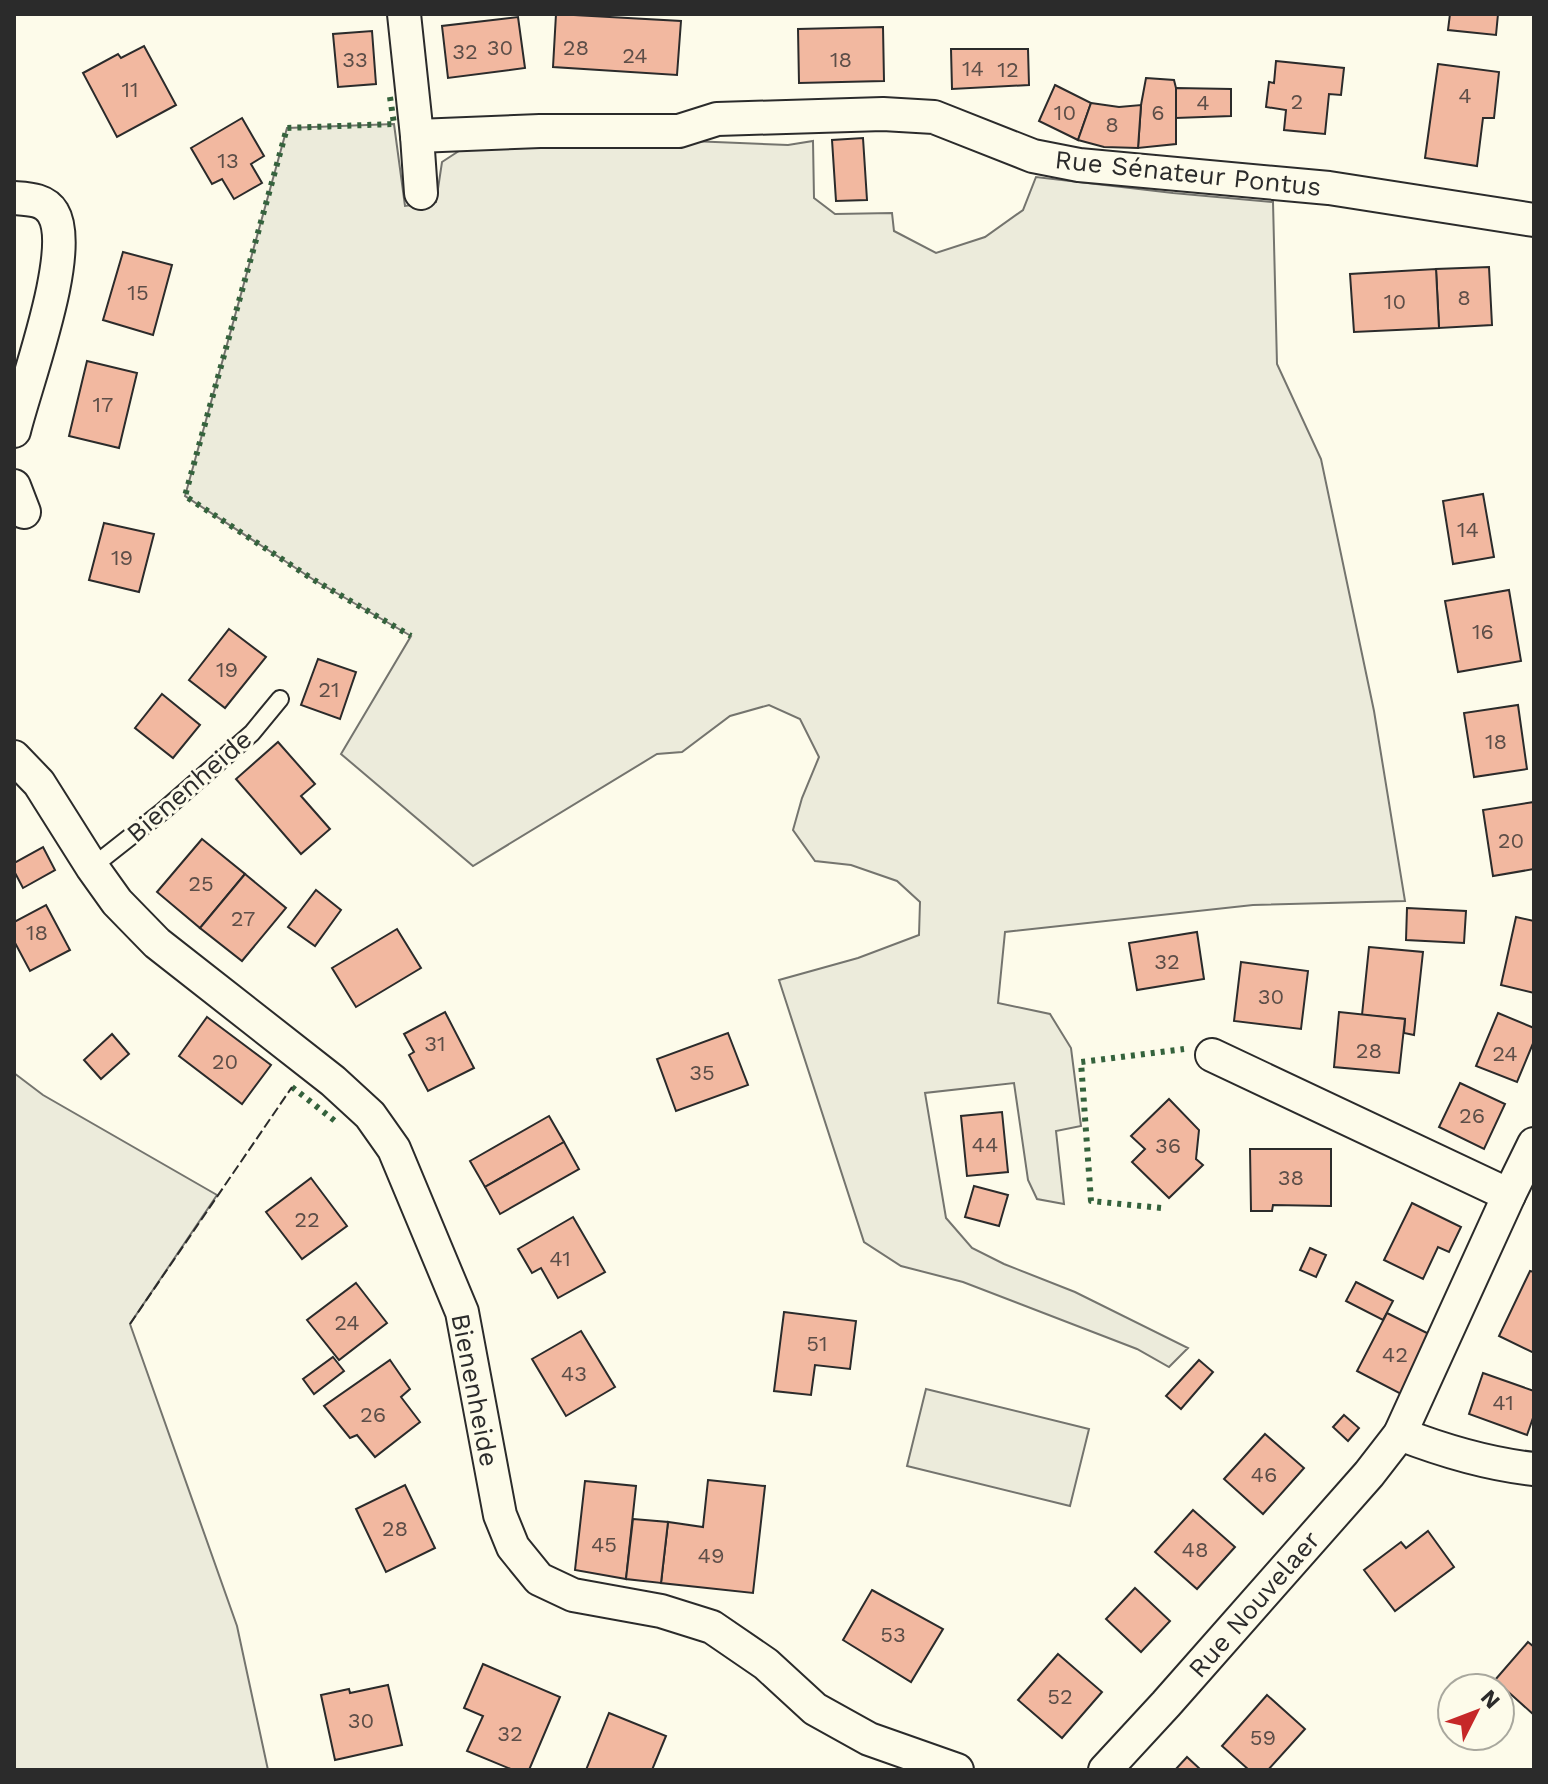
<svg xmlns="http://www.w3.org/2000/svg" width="1548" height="1784" font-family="'Work Sans',sans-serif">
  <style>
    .green { fill: #ecebdb; stroke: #74746e; stroke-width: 2 }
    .building { fill: #f2b8a0; stroke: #2b2b2b; stroke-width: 2 }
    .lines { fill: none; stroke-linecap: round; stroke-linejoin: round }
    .lane-casing { stroke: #2b2b2b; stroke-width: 20 }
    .street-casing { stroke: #2b2b2b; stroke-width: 36 }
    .lane { stroke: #fdfbea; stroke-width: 16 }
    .street { stroke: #fdfbea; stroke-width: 32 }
    .hedge { stroke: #34623c; stroke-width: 6; stroke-dasharray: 4 6; stroke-linecap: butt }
    .fence { stroke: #2b2b2b; stroke-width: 2; stroke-dasharray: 10 4; stroke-linecap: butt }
    .labels { text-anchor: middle; stroke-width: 6; stroke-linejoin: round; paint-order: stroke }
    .number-label { font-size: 22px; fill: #5d4e48 }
    .street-label { font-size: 26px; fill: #2b2b2b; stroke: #fdfbea }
  </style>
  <rect width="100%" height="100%" fill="#fdfbea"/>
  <g class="green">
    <path d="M394,124L405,206L436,202L442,162L462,149L691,141L788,145L813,141L814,198L835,214L892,213L894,231L936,253L985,237L1023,210L1036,177L1173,193L1273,202L1277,364L1321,459L1374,711L1405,901L1253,905L1005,932L998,1003L1050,1014L1071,1048L1081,1126L1056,1131L1064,1204L1037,1199L1028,1180L1014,1083L925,1093L946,1218L972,1248L1004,1264L1075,1292L1188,1348L1169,1367L1137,1349L963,1282L901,1266L864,1242L779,980L858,958L919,935L920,902L897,881L851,865L815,861L793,830L802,798L819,757L800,719L769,705L730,716L682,752L657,754L473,866L341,754L411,636L314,580L185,496L287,128Z"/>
    <path d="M14,1073L43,1095L217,1195L130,1324L237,1626L268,1770H14Z"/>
    <path d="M926,1389L1089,1429L1070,1506L907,1466Z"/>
  </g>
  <g class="building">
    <path d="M556,14L681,21L677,75L553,67Z"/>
    <path d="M1450,14H1498L1496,35L1448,30Z"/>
    <path d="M518,17L525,68L448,78L442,26Z"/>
    <path d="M883,27L884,81L799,83L798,29Z"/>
    <path d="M372,31L376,84L338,87L333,34Z"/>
    <path d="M144,46L176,105L117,137L83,73L118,54L121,58Z"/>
    <path d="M951,49H1028L1029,85L952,89Z"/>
    <path d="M1276,61L1344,68L1341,95L1329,94L1325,134L1284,130L1286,110L1266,107L1269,82L1274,83Z"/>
    <path d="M1438,64L1499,72L1494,118H1483L1477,166L1425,158Z"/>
    <path d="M1146,78L1174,80L1176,88V144L1138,148L1141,105Z"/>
    <path d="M1055,85L1091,103L1078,140L1039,121Z"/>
    <path d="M1176,88L1231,89V116L1176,118Z"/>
    <path d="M1091,103L1119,107L1141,105L1138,148L1104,147L1078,140Z"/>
    <path d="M242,118L264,156L251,164L262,183L234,199L222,179L212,184L191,148Z"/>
    <path d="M863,138L867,200L836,201L832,140Z"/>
    <path d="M123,252L172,265L153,335L103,320Z"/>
    <path d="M1489,267L1492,325L1439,328L1436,269Z"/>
    <path d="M1436,269L1439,328L1354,332L1350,274Z"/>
    <path d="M87,361L137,373L119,448L69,436Z"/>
    <path d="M1483,494L1494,557L1453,564L1443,501Z"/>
    <path d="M104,523L154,534L139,592L89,580Z"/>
    <path d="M1509,590L1521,661L1458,672L1445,601Z"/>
    <path d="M229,629L266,657L225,708L189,680Z"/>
    <path d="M318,659L356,672L340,719L301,705Z"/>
    <path d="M162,694L200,725L173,758L135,728Z"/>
    <path d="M1518,705L1527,769L1474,777L1464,713Z"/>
    <path d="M278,742L315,784L301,796L330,829L301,854L236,779Z"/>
    <path d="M1534,802V869L1493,876L1483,810Z"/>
    <path d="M202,839L245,874L200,928L157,892Z"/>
    <path d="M43,847L55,870L23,888L14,871V863Z"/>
    <path d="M245,874L286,908L242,961L200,928Z"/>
    <path d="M316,890L341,910L315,946L288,927Z"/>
    <path d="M46,905L70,950L30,971L14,941V922Z"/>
    <path d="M1407,908L1466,911L1464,943L1406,940Z"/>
    <path d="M1516,917L1534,921V993L1501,985Z"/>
    <path d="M397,929L421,968L356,1007L332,968Z"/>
    <path d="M1197,932L1204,979L1137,990L1129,943Z"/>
    <path d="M1369,947L1423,952L1414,1035L1404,1033L1405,1019L1362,1015Z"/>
    <path d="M1241,962L1308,971L1301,1029L1234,1021Z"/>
    <path d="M445,1012L474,1068L428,1091L409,1055L414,1052L404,1034Z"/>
    <path d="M1339,1012L1405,1019L1399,1073L1334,1067Z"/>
    <path d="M1498,1013L1534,1028V1041L1517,1082L1476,1066Z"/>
    <path d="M207,1017L271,1065L242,1104L179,1056Z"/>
    <path d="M728,1033L748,1085L676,1111L657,1059Z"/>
    <path d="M112,1034L129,1054L101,1079L84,1060Z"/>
    <path d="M1460,1083L1505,1104L1484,1149L1439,1127Z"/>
    <path d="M1169,1099L1199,1130L1196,1159L1203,1165L1169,1198L1132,1162L1145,1149L1131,1136Z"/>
    <path d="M1002,1112L1008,1172L967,1176L961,1116Z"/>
    <path d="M549,1116L564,1142L485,1187L470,1161Z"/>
    <path d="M564,1142L579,1169L500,1214L485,1187Z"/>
    <path d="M1250,1149H1331V1206L1273,1205L1272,1211H1251Z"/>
    <path d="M311,1178L347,1226L302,1259L266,1212Z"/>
    <path d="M974,1186L1008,1195L999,1226L965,1217Z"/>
    <path d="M1412,1203L1461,1227L1449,1252L1438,1247L1423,1279L1384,1260Z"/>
    <path d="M573,1217L605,1272L558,1298L541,1268L532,1273L518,1249Z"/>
    <path d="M1310,1248L1326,1255L1316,1277L1300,1270Z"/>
    <path d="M1530,1271L1534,1272V1353L1499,1336Z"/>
    <path d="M1356,1282L1393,1301L1383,1320L1346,1301Z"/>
    <path d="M356,1283L387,1323L339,1360L307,1320Z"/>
    <path d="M784,1312L856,1321L850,1369L815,1365L811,1395L774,1391Z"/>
    <path d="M1387,1313L1433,1336L1403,1395L1357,1371Z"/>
    <path d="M581,1331L615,1387L566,1416L532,1359Z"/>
    <path d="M333,1357L344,1371L314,1394L303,1379Z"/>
    <path d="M390,1360L410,1389L401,1397L420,1422L375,1457L357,1435L350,1438L324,1406Z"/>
    <path d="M1199,1360L1213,1372L1181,1409L1166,1396Z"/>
    <path d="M1483,1373L1534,1391V1415L1527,1435L1469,1414Z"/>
    <path d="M1344,1415L1359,1428L1348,1441L1333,1427Z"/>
    <path d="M1265,1434L1304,1468L1263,1514L1224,1479Z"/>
    <path d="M708,1480L765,1486L753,1593L661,1583L668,1522L703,1527Z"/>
    <path d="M585,1481L636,1486L626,1579L575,1570Z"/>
    <path d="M405,1485L435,1548L386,1572L356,1509Z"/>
    <path d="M1193,1510L1235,1547L1197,1589L1155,1552Z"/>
    <path d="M633,1519L668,1522L661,1583L626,1579Z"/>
    <path d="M1428,1531L1454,1567L1395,1611L1364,1570L1401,1542L1406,1548Z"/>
    <path d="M1135,1588L1170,1621L1141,1652L1106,1619Z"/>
    <path d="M872,1590L943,1629L911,1682L843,1640Z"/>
    <path d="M1528,1642L1534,1647V1715L1495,1680Z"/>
    <path d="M1058,1654L1102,1692L1062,1738L1018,1700Z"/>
    <path d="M483,1664L560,1697L529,1770H513L467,1751L483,1716L464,1708Z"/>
    <path d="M388,1685L402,1745L335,1760L321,1695L349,1689L350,1693Z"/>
    <path d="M1267,1695L1305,1729L1268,1770H1249L1222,1746Z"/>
    <path d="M609,1713L666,1736L652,1770H586Z"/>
    <path d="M1187,1757L1201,1770H1175Z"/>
  </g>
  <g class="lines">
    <g class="lane-casing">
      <path id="lane" d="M92,867L163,811L252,733L280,699"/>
    </g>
    <g class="street-casing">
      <g id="street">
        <path d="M404,14L417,136L421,193"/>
        <path d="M417,136L540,131H679L717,119L883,114L934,117L1033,156L1079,165L1329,188L1534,220"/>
        <path d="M14,198C28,199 45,199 53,213C76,251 25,385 14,431"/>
        <path d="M14,486L24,512"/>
        <path d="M14,757L39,783L92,867L117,902L157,943L333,1081L370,1115L394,1149L462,1312L500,1515L513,1547L539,1579L573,1595L661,1611L712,1627L766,1664L815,1709L869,1739L957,1770"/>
        <path d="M1212,1055L1509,1195"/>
        <path d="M1400,1434C1444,1451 1487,1464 1534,1469"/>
        <path d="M1105,1770L1166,1704L1369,1474L1400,1434L1509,1195L1534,1144"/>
      </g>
    </g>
    <use href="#lane" class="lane"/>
    <use href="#street" class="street"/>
    <g class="hedge">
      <path d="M390,97L394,124L287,128L185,496L314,580L411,636"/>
      <path d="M292,1087L335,1121"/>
      <path d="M1161,1208L1091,1201L1081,1062L1184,1049"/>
    </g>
    <path class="fence" d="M130,1324L292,1087"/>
  </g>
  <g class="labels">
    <g class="number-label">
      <text x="500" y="55">30</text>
      <text x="576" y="55">28</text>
      <text x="465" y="59">32</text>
      <text x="635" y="63">24</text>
      <text x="355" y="67">33</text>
      <text x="841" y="67">18</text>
      <text x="973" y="76">14</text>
      <text x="1008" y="77">12</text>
      <text x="130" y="97">11</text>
      <text x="1465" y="103">4</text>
      <text x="1297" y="109">2</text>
      <text x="1203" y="110">4</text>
      <text x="1065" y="120">10</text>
      <text x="1158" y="120">6</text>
      <text x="1112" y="132">8</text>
      <text x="228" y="168">13</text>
      <text x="138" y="300">15</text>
      <text x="1464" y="305">8</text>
      <text x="1395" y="309">10</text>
      <text x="103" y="412">17</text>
      <text x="1468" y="537">14</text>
      <text x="122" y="565">19</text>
      <text x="1483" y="639">16</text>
      <text x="227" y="677">19</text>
      <text x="329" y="697">21</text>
      <text x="1496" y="749">18</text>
      <text x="1511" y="848">20</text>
      <text x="201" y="891">25</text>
      <text x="243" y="926">27</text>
      <text x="37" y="940">18</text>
      <text x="1167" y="969">32</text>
      <text x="1271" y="1004">30</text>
      <text x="435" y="1051">31</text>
      <text x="1369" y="1058">28</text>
      <text x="1505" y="1061">24</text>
      <text x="225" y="1069">20</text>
      <text x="702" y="1080">35</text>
      <text x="1472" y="1123">26</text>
      <text x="985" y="1152">44</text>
      <text x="1168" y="1153">36</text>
      <text x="1291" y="1185">38</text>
      <text x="307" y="1227">22</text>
      <text x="560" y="1266">41</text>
      <text x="347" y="1330">24</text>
      <text x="817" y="1351">51</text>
      <text x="1395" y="1362">42</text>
      <text x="574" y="1381">43</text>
      <text x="1503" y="1410">41</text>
      <text x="373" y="1422">26</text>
      <text x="1264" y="1482">46</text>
      <text x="395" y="1536">28</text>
      <text x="604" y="1552">45</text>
      <text x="1195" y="1557">48</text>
      <text x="711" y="1563">49</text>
      <text x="893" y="1642">53</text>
      <text x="1060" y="1704">52</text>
      <text x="361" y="1728">30</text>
      <text x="510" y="1741">32</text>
      <text x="1263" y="1745">59</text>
    </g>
    <g class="street-label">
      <text transform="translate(1188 173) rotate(6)" y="9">Rue Sénateur Pontus</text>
      <text transform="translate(189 786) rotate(-41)" y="9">Bienenheide</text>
      <text transform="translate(475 1390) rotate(79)" y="9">Bienenheide</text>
      <text transform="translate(1254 1604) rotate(-49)" y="9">Rue Nouvelaer</text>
    </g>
  </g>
  <rect width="1548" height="1784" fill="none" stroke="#2b2b2b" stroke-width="32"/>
  <g transform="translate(1476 1712) rotate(48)"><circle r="38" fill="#fdfbea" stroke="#a9a89e" stroke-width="2"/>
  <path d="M0-6L14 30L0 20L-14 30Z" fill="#c62828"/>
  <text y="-12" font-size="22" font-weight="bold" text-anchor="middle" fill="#2b2b2b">N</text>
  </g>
</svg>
